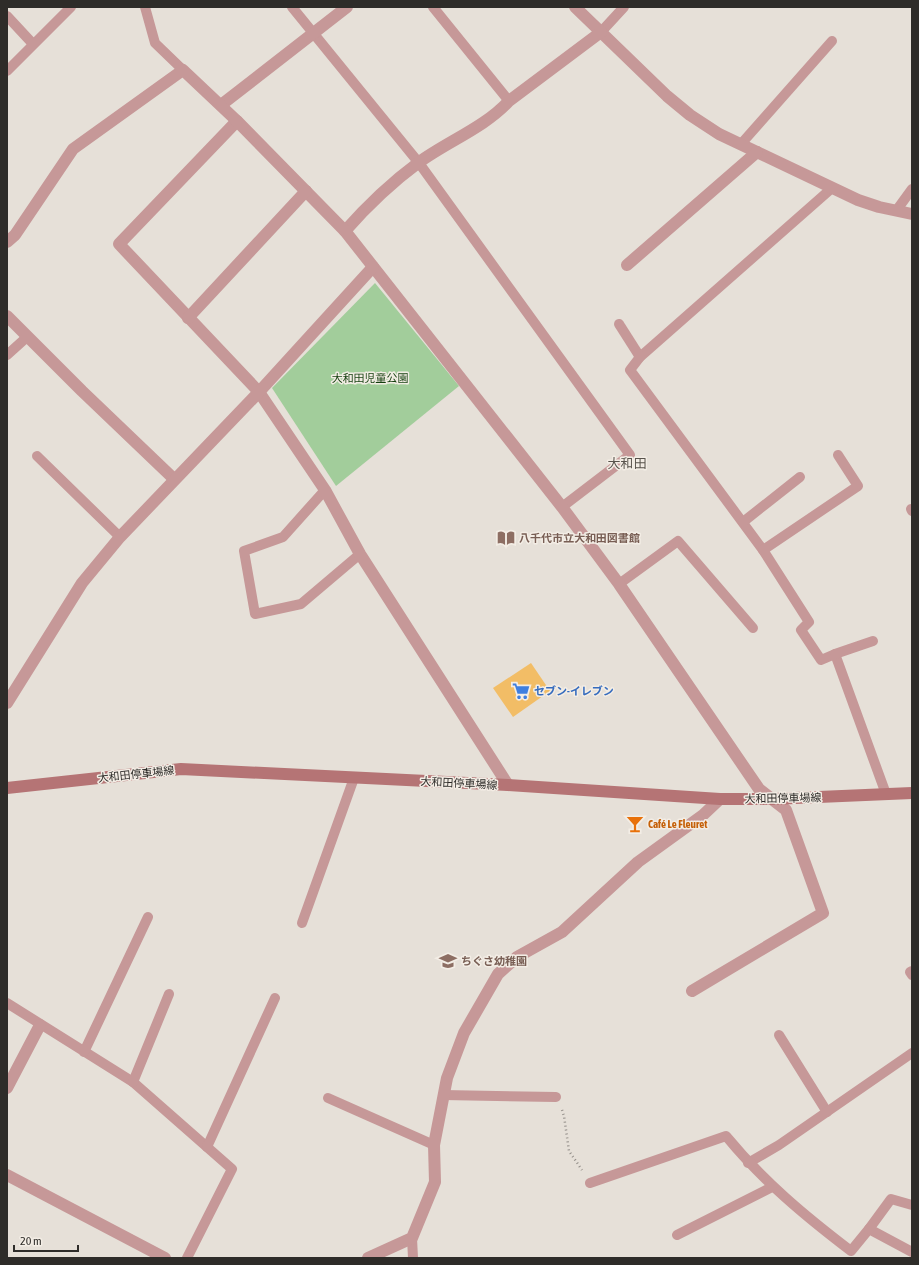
<svg xmlns="http://www.w3.org/2000/svg" width="919" height="1265" font-family="'Asap Condensed','Noto Sans JP',sans-serif">
  <style>
    .green { fill: #a2cd9b }
    .building { fill: #f2bd66 }
    .lines { fill: none; stroke-linecap: round; stroke-linejoin: round }
    .path { stroke: #928d88; stroke-width: 2.5; stroke-dasharray: 1 3; stroke-linecap: butt }
    .lane { stroke: #c69898; stroke-width: 10 }
    .street { stroke: #c69898; stroke-width: 12 }
    .secondary { stroke: #b57475; stroke-width: 12 }
    .labels { text-anchor: middle; stroke-width: 3; stroke-linejoin: round; paint-order: stroke }
    .park-label { font-size: 11px; fill: #143f0e; stroke: #f3ede5 }
    .education-label { font-size: 11px; font-weight: bold; fill: #785e54; stroke: #f3ede5; text-anchor: start }
    .shop-label { font-size: 11px; font-weight: bold; fill: #366cbe; stroke: #f3ede5; text-anchor: start }
    .street-label { font-size: 11px; fill: #2e2c29; stroke: #f3ede5 }
    .food-label { font-size: 11px; font-weight: bold; fill: #c56008; stroke: #f3ede5; text-anchor: start }
    .quarter-label { font-size: 13px; fill: #58534c; stroke: #f3ede5 }
  </style>
  <rect width="100%" height="100%" fill="#e6e0d8"/>
  <path class="green" d="M375,283L459,386L336,486L272,388Z"/>
  <path class="building" d="M531,663L550,691L513,717L493,688Z"/>
  <g class="lines">
    <path class="path" d="M562,1110L564,1116L569,1151L582,1170"/>
    <g class="lane">
      <path d="M145,7L155,43L183,70"/>
      <path d="M292,7L419,163L630,455L562,507"/>
      <path d="M433,7L509,101"/>
      <path d="M7,16L33,44"/>
      <path d="M601,32L624,7"/>
      <path d="M7,71L71,7"/>
      <path d="M741,144L832,41"/>
      <path d="M832,188L640,357L630,370L763,550L809,622L801,630L821,660L835,654L886,794"/>
      <path d="M896,211L912,189"/>
      <path d="M619,324L640,357"/>
      <path d="M7,355L27,337"/>
      <path d="M37,456L120,537"/>
      <path d="M325,490L283,537L244,551L255,614L301,604L360,554"/>
      <path d="M911,509L912,511"/>
      <path d="M743,522L800,477"/>
      <path d="M763,550L858,486L838,455"/>
      <path d="M619,584L678,541L753,628"/>
      <path d="M835,654L873,641"/>
      <path d="M302,923L354,778"/>
      <path d="M912,971L910,972L912,975"/>
      <path d="M7,1003L133,1082L232,1169L187,1258"/>
      <path d="M779,1035L827,1112"/>
      <path d="M84,1052L148,917"/>
      <path d="M133,1082L169,994"/>
      <path d="M443,1095L556,1097"/>
      <path d="M328,1098L434,1145"/>
      <path d="M207,1147L275,998"/>
      <path d="M748,1163L779,1145L912,1053"/>
      <path d="M590,1183L726,1136C763,1181 805,1216 851,1251L869,1229L912,1252"/>
      <path d="M869,1229L891,1199L912,1205"/>
      <path d="M677,1235L772,1187"/>
      <path d="M412,1238L413,1258"/>
    </g>
    <g class="street">
      <path d="M575,7L667,96L690,115L719,134L858,200L879,207L912,214"/>
      <path d="M221,105L347,7"/>
      <path d="M237,121L119,244L259,392L325,490L360,554L508,785"/>
      <path d="M345,231C367,206 391,183 418,163C448,141 484,128 509,101L601,32"/>
      <path d="M7,242L15,235L73,149L183,70L237,121L345,231L562,507L619,584L759,789L786,810L823,913L692,991"/>
      <path d="M627,265L757,152"/>
      <path d="M7,316L82,391L174,479"/>
      <path d="M188,318L306,191"/>
      <path d="M7,703L82,583L120,537L259,392L373,267"/>
      <path d="M7,1088L40,1025"/>
      <path d="M7,1175L165,1258"/>
      <path d="M368,1258L412,1238L435,1182L434,1145L447,1078L464,1033L498,974L517,957L562,932L638,862L703,815L720,799"/>
    </g>
    <path class="secondary" d="M7,788L181,769L508,785L720,799H772L912,793"/>
  </g>
  <defs>
    <g id="library-bare" transform="scale(1.38)"><path d="M-6-4Q-3-5.5-.7-3.5V5Q-3 3-6 4ZM6-4Q3-5.5 .7-3.5V5Q3 3 6 4Z" fill="#8d6e63" stroke="#f3ede5" stroke-width="2.5" paint-order="stroke"/></g>
    <g id="supermarket-bare" transform="scale(1.38)"><path d="M-6-5.5h2.5l.6 2H6L4.5 2H-2.5L-4.4-4H-6ZM-1.5 3.2a1.3 1.3 0 1 0 .1 0ZM3 3.2a1.3 1.3 0 1 0 .1 0Z" fill="#3f7fe0" stroke="#f3ede5" stroke-width="2.5" paint-order="stroke"/></g>
    <g id="bar-bare" transform="scale(1.38)"><path d="M-6-5H6L.8 .8V4.5H3.5V6h-7V4.5H-.8V.8Z" fill="#e8710a" stroke="#f3ede5" stroke-width="2.5" paint-order="stroke"/></g>
    <g id="school-bare" transform="scale(1.38)"><path d="M0-5L7-2L0 1L-7-2ZM-4 1L0 2.5L4 1V4Q0 6-4 4Z" fill="#8d6e63" stroke="#f3ede5" stroke-width="2.5" paint-order="stroke"/></g>
  </defs>
  <g fill-rule="evenodd">
    <use href="#library-bare" x="506" y="538"/>
    <use href="#supermarket-bare" x="521" y="691"/>
    <use href="#bar-bare" x="635" y="824"/>
    <use href="#school-bare" x="448" y="961"/>
  </g>
  <g class="labels">
    <g class="park-label">
      <text x="370" y="382">大和田児童公園</text>
    </g>
    <g class="education-label">
      <text x="519" y="542">八千代市立大和田図書館</text>
      <text x="461" y="965">ちぐさ幼稚園</text>
    </g>
    <g class="shop-label">
      <text x="534" y="695">セブン-イレブン</text>
    </g>
    <g class="street-label">
      <text transform="translate(136 774) rotate(-6)" y="4">大和田停車場線</text>
      <text transform="translate(459 783) rotate(3)" y="4">大和田停車場線</text>
      <text transform="translate(783 798) rotate(-1)" y="4">大和田停車場線</text>
    </g>
    <g class="food-label">
      <text x="648" y="828">Café Le Fleuret</text>
    </g>
    <g class="quarter-label">
      <text x="627" y="468">大和田</text>
    </g>
  </g>
  <rect width="919" height="1265" fill="none" stroke="#2e2c29" stroke-width="16"/>
  <path d="M14 1245v6h64v-6" fill="none" stroke="#2e2c29" stroke-width="2"/>
  <text x="20" y="1245" font-size="12" fill="#2e2c29" stroke="#f3ede5" stroke-width="3" paint-order="stroke">20 m</text>
</svg>
